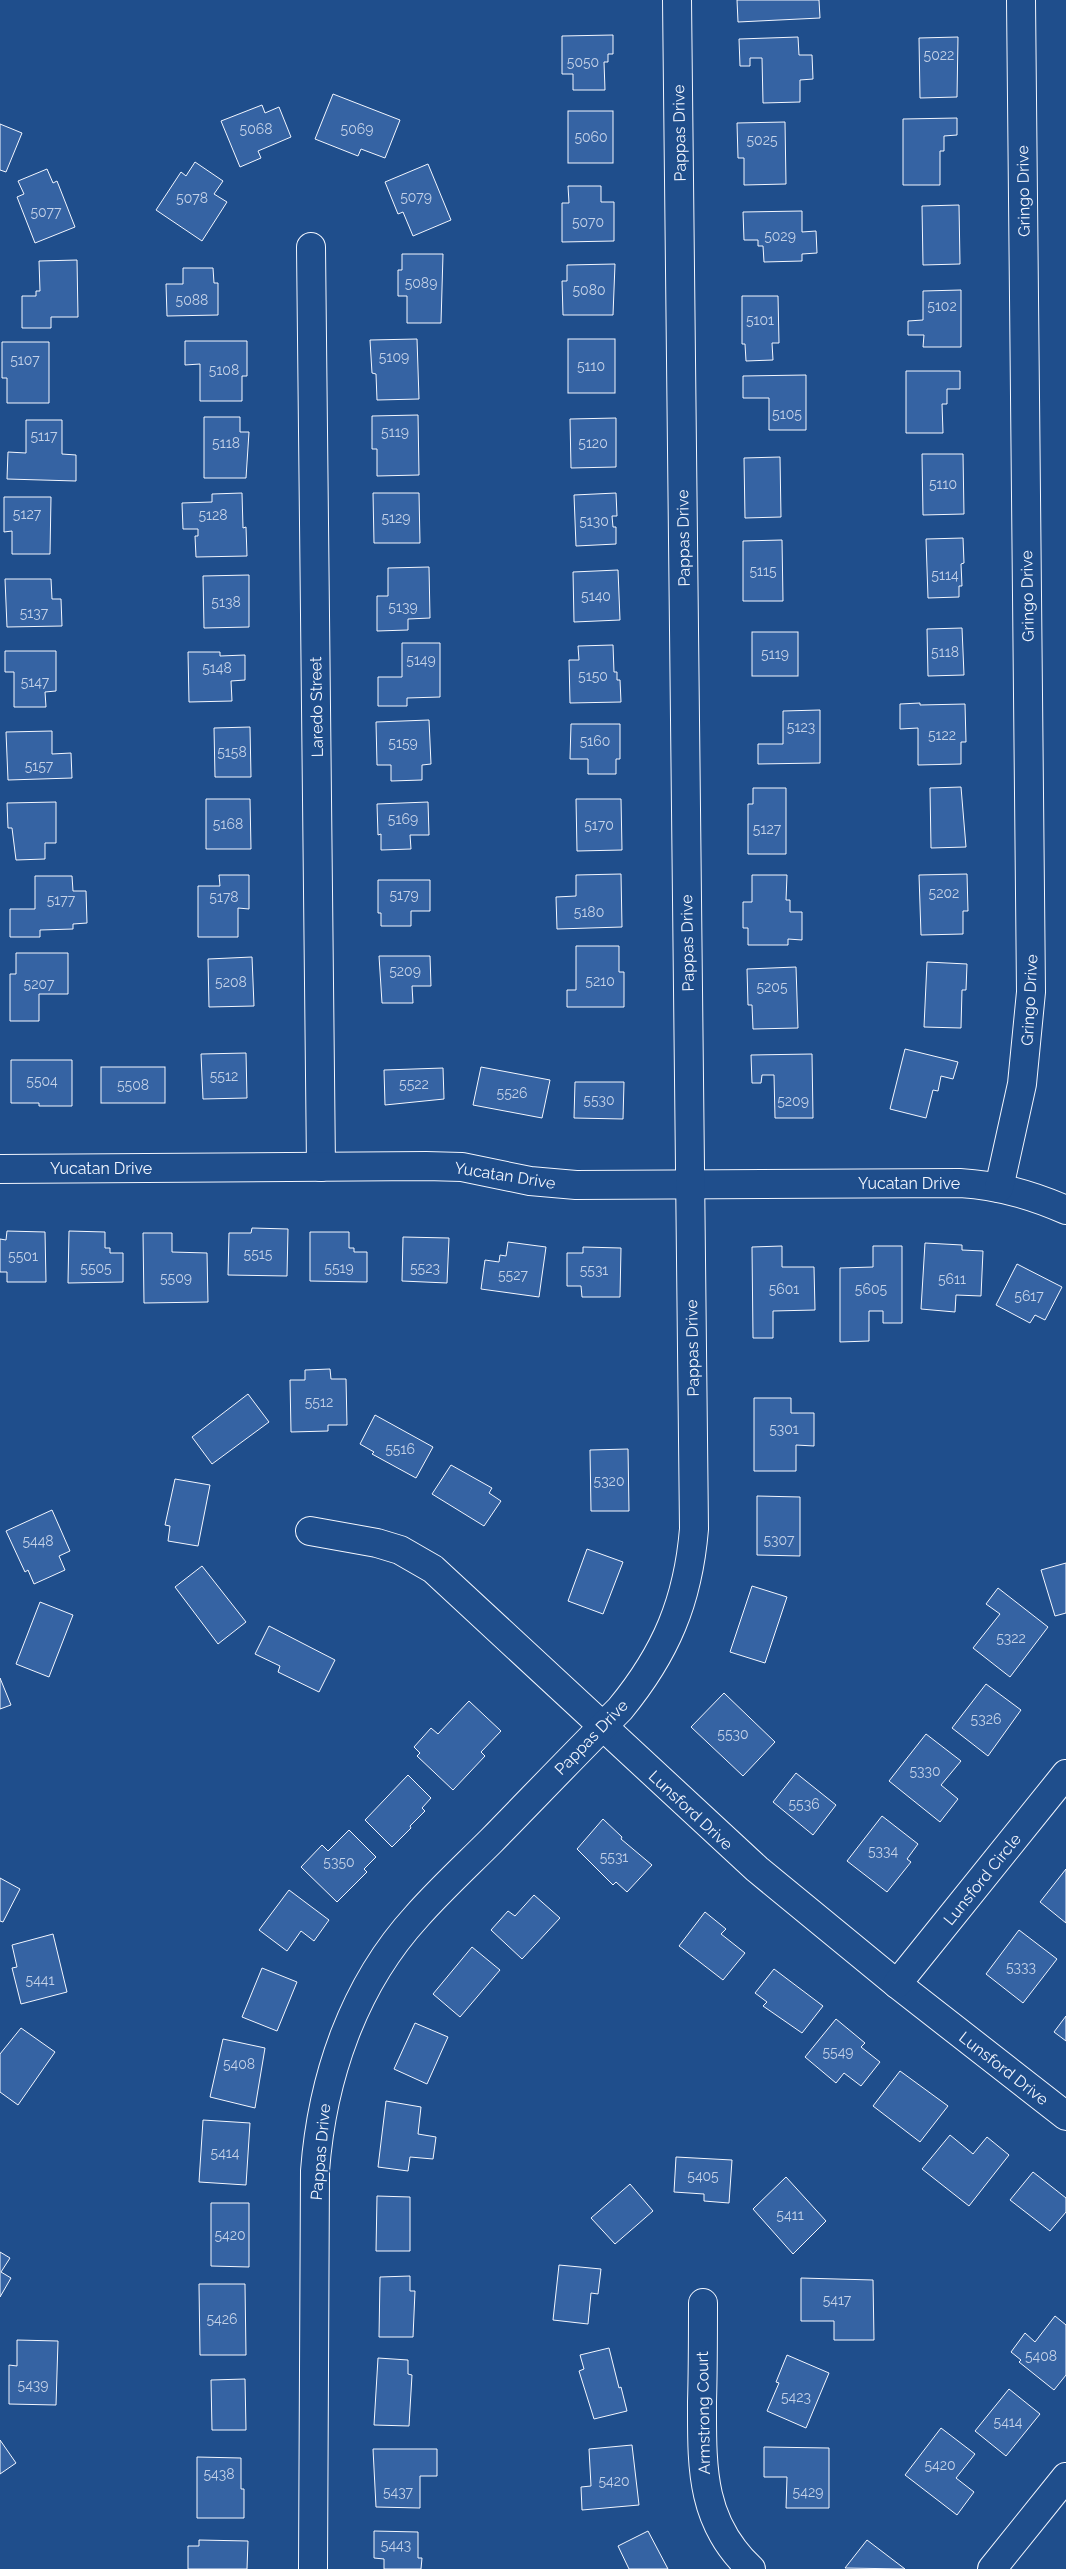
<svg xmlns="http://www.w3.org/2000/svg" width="1066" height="2569" font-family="Raleway,sans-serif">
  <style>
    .building { fill: #3563a3; stroke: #f2f6ff }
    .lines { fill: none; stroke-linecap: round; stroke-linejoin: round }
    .minor-casing { stroke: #f2f6ff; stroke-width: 30 }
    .minor { stroke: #1f4e8c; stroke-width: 28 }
    .labels { text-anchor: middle; stroke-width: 4; stroke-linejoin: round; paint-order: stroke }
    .number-label { font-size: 14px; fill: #c3d1e8 }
    .street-label { font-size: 16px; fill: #f2f6ff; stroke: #1f4e8c }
  </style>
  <rect width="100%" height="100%" fill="#1f4e8c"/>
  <g class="building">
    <path d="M737,0H819L820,18L738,22Z"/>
    <path d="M613,35V54H608V62H604L605,90H573V74H562V36Z"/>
    <path d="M798,37L799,55H812L813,79L800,80V102L763,103L762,58H750V66H740L739,39Z"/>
    <path d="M958,37L957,97L920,98L919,38Z"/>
    <path d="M333,94L400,120L385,158L361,149L358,156L315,139Z"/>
    <path d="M262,105L265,113L279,107L291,137L258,151L261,158L240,167L221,121Z"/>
    <rect x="568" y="111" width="45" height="52"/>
    <path d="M957,118V135L944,136V151H940V185H903V119Z"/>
    <path d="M785,122L786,184L744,185V158H738L737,123Z"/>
    <path d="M0,124L22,133L6,172L0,170Z"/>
    <path d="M195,162L223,181L214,194L227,202L202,241L156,210L181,172L186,176Z"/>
    <path d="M428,164L451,220L413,236L403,212L398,214L385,182Z"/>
    <path d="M47,169L53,183L57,181L75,227L35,243L17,197L24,194L18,181Z"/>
    <path d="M568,186H601V202H614V241L562,242V203H569Z"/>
    <path d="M959,205L960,264L923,265L922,206Z"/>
    <path d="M802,211V232L816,231L817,253L802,254V261L764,262L763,246H758V240H744L743,212Z"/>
    <path d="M402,254H443L441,323H407V296H398V270H402Z"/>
    <path d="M77,260L78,317H51V328H22V296H36V291H40L39,261Z"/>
    <path d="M615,264L613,315H563L562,281H567V265Z"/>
    <path d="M183,268H213L214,283H218V315L167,316L166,284H183Z"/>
    <path d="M961,290V347H923L924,335H908V321L923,320V291Z"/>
    <path d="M742,296H778L779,343H772L773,360L746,361L745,344H742Z"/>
    <path d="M417,339L419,399L377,400L376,374L372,373L370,340Z"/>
    <rect x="568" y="339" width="47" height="54"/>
    <path d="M185,341H247V376H242V401H200V364L185,365Z"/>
    <path d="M2,342H49V403H7V378H2Z"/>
    <path d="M906,371H960V389H947V404H942L943,433H906Z"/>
    <path d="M806,375V430H769V398H743V376Z"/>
    <path d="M418,415L419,475L377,476V449H372V416Z"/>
    <path d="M204,417H240V432H249L246,478H204Z"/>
    <path d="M616,418V467L571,468L570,419Z"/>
    <path d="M26,420H62V454L76,455V481L7,479L8,452L26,453Z"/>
    <path d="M922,454H963L964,514L923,515Z"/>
    <path d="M780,457L781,517L745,518L744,458Z"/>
    <path d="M242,493L243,528L246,527L247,556L196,557L195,536H198V529H183L182,503L212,502V494Z"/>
    <path d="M373,493H419L420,543H374Z"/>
    <path d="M616,493L617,516H612L613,527H616V544L576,546L574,495Z"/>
    <path d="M4,497H51L50,554H12V531L4,532Z"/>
    <path d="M963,538L964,563L961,564L962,586H959V597L928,598L926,539Z"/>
    <path d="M782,540L783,601H743V541Z"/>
    <path d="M429,567L430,618L408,619V630L377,631V596H388V568Z"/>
    <path d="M618,570L620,620L574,622L573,572Z"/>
    <path d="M249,575V627L204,628L203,576Z"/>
    <path d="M5,579H51L52,599H61L62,626L7,627Z"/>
    <path d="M962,628L964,675L928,676L927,629Z"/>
    <rect x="752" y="632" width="46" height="44"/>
    <path d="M402,643H440V697L407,698V706H378V677H402Z"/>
    <path d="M613,645L614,672H617V680H620L621,702L570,703L569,660H579L578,646Z"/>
    <path d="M5,651H56V691L45,692L46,707H14V672H5Z"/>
    <path d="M188,652H220V656L245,655V680L231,681L232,701L189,702Z"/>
    <path d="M920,703V705L965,704L966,742H961V764L918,765V728L900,729V704Z"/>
    <path d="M820,710V763L758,764V744H783V711Z"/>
    <path d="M429,720L431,764L422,765V780L391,781V765H377L376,722Z"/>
    <path d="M571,724H620V759H616V774H588V759H570Z"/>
    <path d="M250,727L251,777H215L214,728Z"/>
    <path d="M52,731V754L71,753L72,778L8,780L6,732Z"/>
    <path d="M961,787L966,847L931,848L930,788Z"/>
    <path d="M753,788H786V854H748V804H753Z"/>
    <path d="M206,799H250L251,849H206Z"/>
    <path d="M576,799H621L622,850L577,851Z"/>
    <path d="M56,802V843H45V859L16,860L12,828H8L7,803Z"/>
    <path d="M428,802L429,835H410L411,849L381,850V834L378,835L377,804Z"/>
    <path d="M621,874L622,927L557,929L556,897L576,896V875Z"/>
    <path d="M967,874L968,911H963V934L921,935L919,875Z"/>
    <path d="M219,875H249V909L238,908V937H198V886H220Z"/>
    <path d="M752,875H787L786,900H790V912H802V940L788,939V945H748V928H743V902H752Z"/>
    <path d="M35,876H72L73,891H86L87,923L73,924V929L40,930V937H10V909H35Z"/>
    <path d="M378,880H430V911H411V926H381V913H378Z"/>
    <path d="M576,946H619V972H624V1007H567V990H576Z"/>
    <path d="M16,953H68V994H39V1021H10V974H16Z"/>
    <path d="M379,956H430L431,986H412L413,1003H382Z"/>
    <path d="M252,957L254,1006L209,1007L208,959Z"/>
    <path d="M927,962L967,964L966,990H962L961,1028L924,1027Z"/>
    <path d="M796,967L798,1028L753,1029L752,1005H748L747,969Z"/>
    <path d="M905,1049L958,1062L953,1079L941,1076L938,1091L933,1090L926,1118L890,1109Z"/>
    <path d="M246,1053L247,1098L203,1099L201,1054Z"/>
    <path d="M812,1054L813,1118H775L774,1075H762L761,1083H752L751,1055Z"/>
    <path d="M11,1060H72V1106H39V1103H11Z"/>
    <rect x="101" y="1067" width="64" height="36"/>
    <path d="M481,1067L550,1080L542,1118L473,1105Z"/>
    <path d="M443,1068L444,1099L385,1105L384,1070Z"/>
    <path d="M575,1082H624L623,1119L574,1118Z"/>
    <path d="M252,1228L288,1229L287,1276L228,1275L229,1233H251Z"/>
    <path d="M7,1231L45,1232L46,1282H7V1272H0V1239L6,1240Z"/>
    <path d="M69,1231L105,1232V1248H110V1253H123V1282L68,1283Z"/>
    <path d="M310,1232H349V1248H354V1252H367V1282L310,1281Z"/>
    <path d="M143,1233H172V1252L207,1253L208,1302L144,1303Z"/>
    <path d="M403,1237L449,1238L447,1283L402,1281Z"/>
    <path d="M508,1242L546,1247L539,1297L481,1289L485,1260L499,1262L500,1255L506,1256Z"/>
    <path d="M925,1243L962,1245V1250L983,1251L981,1296L956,1295L955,1312L921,1309Z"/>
    <path d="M782,1246V1267H814L815,1310L773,1311V1338H753L752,1247Z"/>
    <path d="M873,1246H902V1323H883V1311H869V1341L840,1342V1268L873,1267Z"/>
    <path d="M583,1247L621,1248L620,1297H582L581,1286H567V1253H583Z"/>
    <path d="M1017,1264L1062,1287L1045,1320L1035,1315L1030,1323L996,1305Z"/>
    <path d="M330,1369L331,1379H346L347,1425H328V1431L291,1432L290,1380H305V1370Z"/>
    <path d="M248,1394L269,1422L212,1464L192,1437Z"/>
    <path d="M754,1398H791V1413H814V1446L796,1445V1471H754Z"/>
    <path d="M375,1415L433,1447L416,1478L372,1454L374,1452L360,1444Z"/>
    <path d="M628,1449L629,1511H591L590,1450Z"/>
    <path d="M451,1465L492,1488L489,1493L501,1501L484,1526L432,1494Z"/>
    <path d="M175,1479L210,1485L198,1546L168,1541L170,1526L165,1525Z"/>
    <path d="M757,1496L800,1497V1556L757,1555Z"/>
    <path d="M52,1510L70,1551L59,1556L65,1570L34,1584L28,1570L25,1572L6,1531Z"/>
    <path d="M587,1549L623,1562L603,1614L568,1601Z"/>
    <path d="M1066,1563V1613L1055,1616L1041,1570Z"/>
    <path d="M202,1566L246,1622L218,1644L175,1587Z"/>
    <path d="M752,1586L787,1597L765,1663L730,1652Z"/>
    <path d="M998,1588L1048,1627L1010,1677L973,1648L1000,1614L986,1604Z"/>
    <path d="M40,1602L73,1615L49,1677L16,1664Z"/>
    <path d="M269,1626L335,1660L319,1692L278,1672L280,1666L255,1654Z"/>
    <path d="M0,1678L11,1705L0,1709Z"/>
    <path d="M986,1684L1021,1710L988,1756L952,1728Z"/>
    <path d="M724,1693L775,1742L743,1776L691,1727Z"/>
    <path d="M469,1701L501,1731L481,1752L485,1756L453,1790L417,1756L420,1753L414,1747L431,1728L438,1734Z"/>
    <path d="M926,1734L961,1761L941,1785L958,1799L940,1822L889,1781Z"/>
    <path d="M796,1773L836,1805L813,1835L773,1802Z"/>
    <path d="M408,1775L431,1798L422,1808L425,1811L410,1826L411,1828L392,1847L365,1820Z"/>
    <path d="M882,1816L918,1844L907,1859L911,1862L887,1892L847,1861Z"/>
    <path d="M603,1819L622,1837L621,1839L652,1865L627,1892L616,1882L613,1885L577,1849Z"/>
    <path d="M349,1830L376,1857L364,1869L367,1872L337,1902L301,1867L322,1845L328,1851Z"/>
    <path d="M1066,1869V1923L1040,1902Z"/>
    <path d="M0,1878L20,1889L3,1922L0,1921Z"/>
    <path d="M289,1890L329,1920L314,1941L301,1931L287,1951L259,1930Z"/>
    <path d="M534,1895L560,1918L522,1959L491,1930L508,1911L515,1916Z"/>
    <path d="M705,1912L726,1929L721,1934L745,1953L723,1980L679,1946Z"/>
    <path d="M1019,1930L1057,1959L1023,2003L986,1974Z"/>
    <path d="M53,1934L67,1992L21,2004L12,1968L17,1967L12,1945Z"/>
    <path d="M472,1947L500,1970L460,2017L433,1994Z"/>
    <path d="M262,1968L297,1982L277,2031L242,2017Z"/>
    <path d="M774,1969L823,2006L802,2033L763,2006L767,2002L755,1993Z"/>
    <path d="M1066,2016V2041L1054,2032Z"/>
    <path d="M836,2019L865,2043L861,2047L880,2062L861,2086L844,2073L836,2083L805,2057Z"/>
    <path d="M415,2023L448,2037L427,2084L394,2069Z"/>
    <path d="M21,2028L55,2052L18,2105L0,2092V2054Z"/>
    <path d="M223,2039L265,2048L255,2108L210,2097Z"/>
    <path d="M900,2071L948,2106L920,2142L873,2106Z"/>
    <path d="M386,2101L421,2107L418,2134L436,2137L433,2159L410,2157L408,2171L378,2167Z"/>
    <path d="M203,2120L250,2123L246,2185L199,2182Z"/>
    <path d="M950,2135L973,2154L987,2137L1009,2155L969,2206L922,2169Z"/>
    <path d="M676,2157L732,2160L729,2203L704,2201V2194L674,2192Z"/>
    <path d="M1033,2172L1066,2198V2212L1050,2231L1010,2200Z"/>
    <path d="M786,2177L826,2221L793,2254L753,2209Z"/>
    <path d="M630,2184L653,2211L615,2244L591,2218Z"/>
    <path d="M377,2196L410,2197V2251H376Z"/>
    <path d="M211,2203H249V2267L211,2266Z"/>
    <path d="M0,2252L10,2258L1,2272L11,2278L0,2297Z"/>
    <path d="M559,2265L601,2269L598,2294L591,2293L588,2324L553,2320Z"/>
    <path d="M410,2276V2291H415L413,2337H379L380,2277Z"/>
    <path d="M801,2278L873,2280L874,2340H834V2321H801Z"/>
    <path d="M199,2284H245L246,2355H200Z"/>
    <path d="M1055,2316L1066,2325V2375L1054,2390L1019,2362L1021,2360L1011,2352L1025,2333L1035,2342Z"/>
    <path d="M17,2340L58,2341L56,2405L9,2404V2365L17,2366Z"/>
    <path d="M609,2348L619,2388L621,2387L627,2411L594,2419L579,2371L584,2369L580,2355Z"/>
    <path d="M787,2355L829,2373L806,2428L767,2411L779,2383L776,2382Z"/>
    <path d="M378,2358L408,2360V2374L412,2375L409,2426L374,2425Z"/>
    <path d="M245,2379L246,2430H212L211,2380Z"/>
    <path d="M1009,2389L1040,2414L1006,2456L975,2431Z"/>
    <path d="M941,2428L975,2454L956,2478L974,2492L957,2515L905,2475Z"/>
    <path d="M0,2440L16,2463L0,2474Z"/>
    <path d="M632,2445L639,2505L582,2510L581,2487L591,2486L589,2449Z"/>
    <path d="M764,2447L829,2448V2508H786L787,2477H764Z"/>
    <path d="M373,2449H437V2476H420V2508L376,2507Z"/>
    <path d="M197,2457L241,2458V2489H244V2518H197Z"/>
    <path d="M374,2531L418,2532V2558H422L421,2569H384V2559L374,2558Z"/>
    <path d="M648,2531L668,2569H629L618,2546Z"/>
    <path d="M199,2540L248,2541L247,2569H188V2546H199Z"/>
    <path d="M867,2540L905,2569L845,2568Z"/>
  </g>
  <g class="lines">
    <g class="minor-casing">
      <g id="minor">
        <path d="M311,247L321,1167"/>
        <path d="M0,1169L426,1166L462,1167L530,1181L576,1185L960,1183C997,1185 1032,1195 1066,1210"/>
        <path d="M999,1188L1022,1084L1031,992L1021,0"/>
        <path d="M310,1531L377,1543L400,1550L433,1569L757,1869L897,1984L1066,2116"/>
        <path d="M897,1984L1066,1774"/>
        <path d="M703,2303C703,2336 703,2369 702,2402C702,2466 700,2522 751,2569"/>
        <path d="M313,2569L315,2171C322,2078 353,1986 417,1916C440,1890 466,1866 491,1841C534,1797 577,1752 620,1709C666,1653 688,1601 694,1529L677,0"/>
        <path d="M992,2569L1066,2477"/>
      </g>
    </g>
    <use href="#minor" class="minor"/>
  </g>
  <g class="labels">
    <g class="number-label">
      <text x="939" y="60">5022</text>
      <text x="583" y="67">5050</text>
      <text x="256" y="134">5068</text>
      <text x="357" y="134">5069</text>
      <text x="591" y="142">5060</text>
      <text x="762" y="145">5025</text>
      <text x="416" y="202">5079</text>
      <text x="192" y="203">5078</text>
      <text x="46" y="217">5077</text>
      <text x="588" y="227">5070</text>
      <text x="780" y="241">5029</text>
      <text x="421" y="288">5089</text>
      <text x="589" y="295">5080</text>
      <text x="192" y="305">5088</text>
      <text x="942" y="311">5102</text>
      <text x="760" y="325">5101</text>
      <text x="394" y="362">5109</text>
      <text x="25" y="365">5107</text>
      <text x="591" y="371">5110</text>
      <text x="224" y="375">5108</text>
      <text x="787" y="419">5105</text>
      <text x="395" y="437">5119</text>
      <text x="44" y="441">5117</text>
      <text x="226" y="448">5118</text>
      <text x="593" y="448">5120</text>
      <text x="943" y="489">5110</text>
      <text x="27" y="519">5127</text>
      <text x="213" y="520">5128</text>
      <text x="396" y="523">5129</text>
      <text x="594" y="526">5130</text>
      <text x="763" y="576">5115</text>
      <text x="945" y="580">5114</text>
      <text x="596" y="601">5140</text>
      <text x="226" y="607">5138</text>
      <text x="403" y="612">5139</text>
      <text x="34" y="618">5137</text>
      <text x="945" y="657">5118</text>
      <text x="775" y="659">5119</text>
      <text x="421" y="665">5149</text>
      <text x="217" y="673">5148</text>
      <text x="593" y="681">5150</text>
      <text x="35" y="687">5147</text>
      <text x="801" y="732">5123</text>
      <text x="942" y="740">5122</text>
      <text x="595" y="746">5160</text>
      <text x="403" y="748">5159</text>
      <text x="232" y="757">5158</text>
      <text x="39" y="771">5157</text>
      <text x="403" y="824">5169</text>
      <text x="228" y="829">5168</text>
      <text x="599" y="830">5170</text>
      <text x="767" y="834">5127</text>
      <text x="944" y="898">5202</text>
      <text x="404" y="900">5179</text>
      <text x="224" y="902">5178</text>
      <text x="61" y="905">5177</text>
      <text x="589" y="917">5180</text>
      <text x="405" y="976">5209</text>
      <text x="600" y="986">5210</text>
      <text x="231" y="987">5208</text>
      <text x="39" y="989">5207</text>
      <text x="772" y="992">5205</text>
      <text x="224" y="1081">5512</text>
      <text x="42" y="1086">5504</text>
      <text x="414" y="1089">5522</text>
      <text x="133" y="1090">5508</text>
      <text x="512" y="1098">5526</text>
      <text x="599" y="1105">5530</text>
      <text x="793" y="1106">5209</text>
      <text x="258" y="1259">5515</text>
      <text x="23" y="1261">5501</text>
      <text x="96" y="1273">5505</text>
      <text x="339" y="1273">5519</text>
      <text x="425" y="1273">5523</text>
      <text x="594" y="1275">5531</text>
      <text x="513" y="1280">5527</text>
      <text x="176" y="1283">5509</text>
      <text x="952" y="1284">5611</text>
      <text x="784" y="1294">5601</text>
      <text x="871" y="1294">5605</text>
      <text x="1029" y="1301">5617</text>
      <text x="319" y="1407">5512</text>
      <text x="784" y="1434">5301</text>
      <text x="400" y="1454">5516</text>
      <text x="609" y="1486">5320</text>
      <text x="779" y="1545">5307</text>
      <text x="38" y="1546">5448</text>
      <text x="1011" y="1643">5322</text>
      <text x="986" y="1724">5326</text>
      <text x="733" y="1739">5530</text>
      <text x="925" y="1776">5330</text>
      <text x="804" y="1809">5536</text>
      <text x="883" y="1856">5334</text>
      <text x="614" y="1862">5531</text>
      <text x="339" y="1867">5350</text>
      <text x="1021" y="1972">5333</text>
      <text x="40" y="1985">5441</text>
      <text x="838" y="2057">5549</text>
      <text x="239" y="2069">5408</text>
      <text x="225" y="2158">5414</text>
      <text x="703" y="2181">5405</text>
      <text x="790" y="2220">5411</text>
      <text x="230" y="2240">5420</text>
      <text x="837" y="2305">5417</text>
      <text x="222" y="2324">5426</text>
      <text x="1041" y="2361">5408</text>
      <text x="33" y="2390">5439</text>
      <text x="796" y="2402">5423</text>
      <text x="1008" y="2427">5414</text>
      <text x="940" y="2470">5420</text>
      <text x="219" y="2479">5438</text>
      <text x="614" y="2486">5420</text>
      <text x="398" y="2497">5437</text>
      <text x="808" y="2497">5429</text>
      <text x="396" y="2550">5443</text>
    </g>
    <g class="street-label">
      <text transform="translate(679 133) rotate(-91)" y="6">Pappas Drive</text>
      <text transform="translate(1023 191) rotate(-91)" y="6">Gringo Drive</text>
      <text transform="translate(683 538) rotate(-91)" y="6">Pappas Drive</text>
      <text transform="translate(1027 596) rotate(-91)" y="6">Gringo Drive</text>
      <text transform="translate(316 707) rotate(-91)" y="6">Laredo Street</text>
      <text transform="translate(687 943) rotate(-91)" y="6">Pappas Drive</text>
      <text transform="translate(1029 1000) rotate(-87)" y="6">Gringo Drive</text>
      <text x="101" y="1174">Yucatan Drive</text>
      <text transform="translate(505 1175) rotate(9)" y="6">Yucatan Drive</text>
      <text x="909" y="1189">Yucatan Drive</text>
      <text transform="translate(692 1348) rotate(-91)" y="6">Pappas Drive</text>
      <text transform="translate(591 1737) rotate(-46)" y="6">Pappas Drive</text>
      <text transform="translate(691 1810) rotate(43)" y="6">Lunsford Drive</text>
      <text transform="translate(982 1879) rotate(-51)" y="6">Lunsford Circle</text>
      <text transform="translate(1004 2068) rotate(38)" y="6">Lunsford Drive</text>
      <text transform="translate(320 2152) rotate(-85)" y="6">Pappas Drive</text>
      <text transform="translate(703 2413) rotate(-91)" y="6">Armstrong Court</text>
    </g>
  </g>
</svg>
